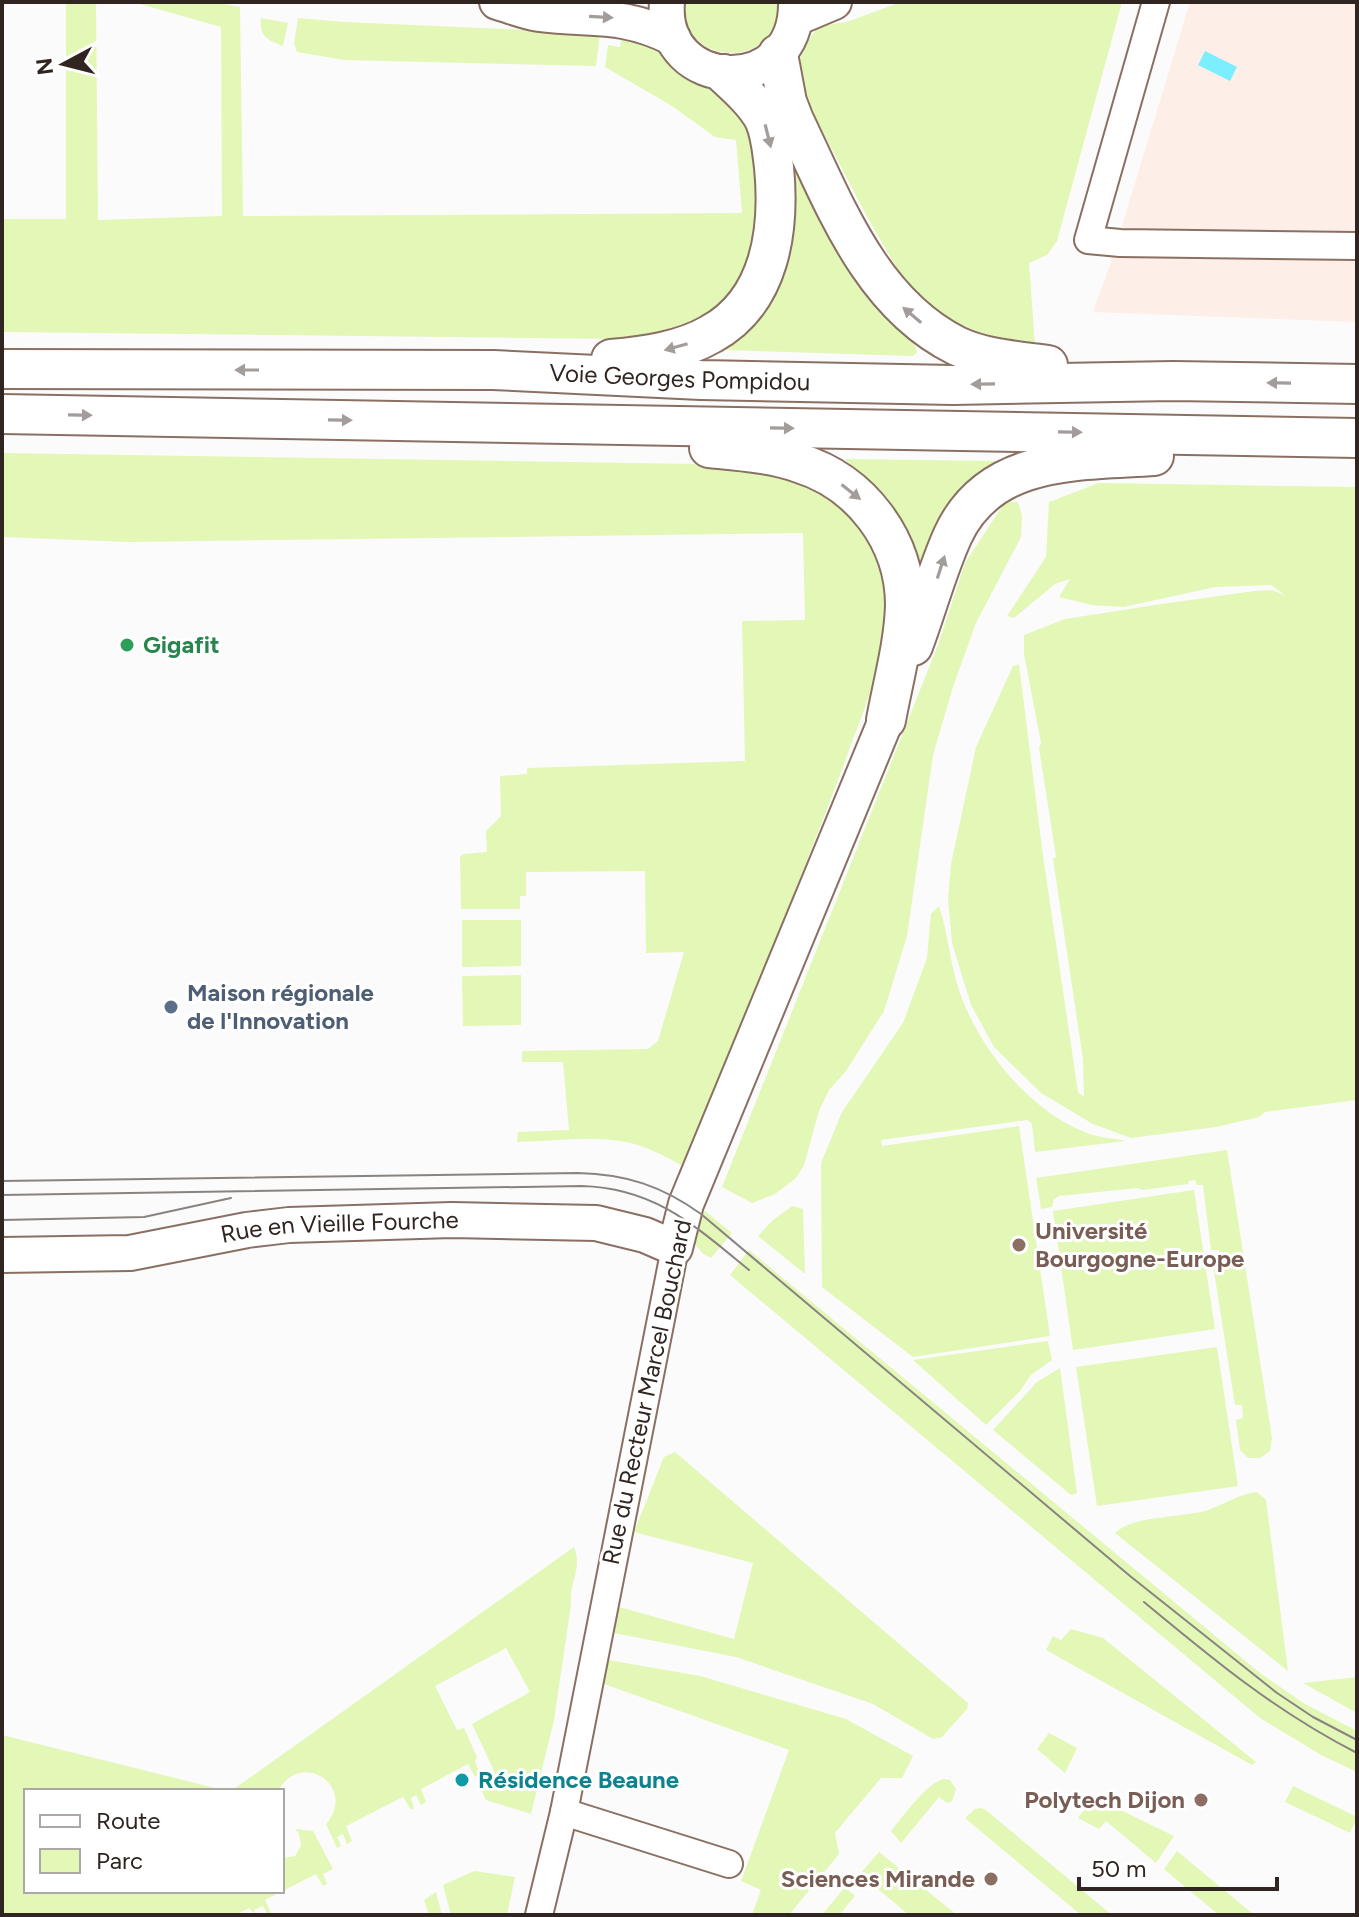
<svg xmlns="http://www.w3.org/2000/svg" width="1359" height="1917" font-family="Figtree,sans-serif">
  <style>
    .commercial { fill: #fdeee8 }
    .green { fill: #e3f7b7 }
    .water { fill: #7befff }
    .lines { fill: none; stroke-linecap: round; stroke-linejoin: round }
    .minor-casing { stroke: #897063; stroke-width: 30 }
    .major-casing { stroke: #897063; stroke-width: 38 }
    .highway-casing { stroke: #897063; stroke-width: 42 }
    .minor { stroke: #fff; stroke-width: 26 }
    .major { stroke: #fff; stroke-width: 34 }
    .highway { stroke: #fff; stroke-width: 38 }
    .tram { stroke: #898380; stroke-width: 2 }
    .oneway { fill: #a29d9b }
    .leisure-dot { fill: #2e9e5b; stroke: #fff; stroke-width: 3 }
    .service-dot { fill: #5c6f8a; stroke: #fff; stroke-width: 3 }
    .education-dot { fill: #8d6e63; stroke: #fff; stroke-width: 3 }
    .culture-dot { fill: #0f9aa8; stroke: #fff; stroke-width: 3 }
    .labels { text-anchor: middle; stroke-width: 6; stroke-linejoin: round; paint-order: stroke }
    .street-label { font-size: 24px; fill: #302520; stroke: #fff }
    .leisure-label { font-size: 24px; font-weight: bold; fill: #27864d; stroke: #fff; text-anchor: start }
    .service-label { font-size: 24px; font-weight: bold; fill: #4e5e75; stroke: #fff; text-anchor: start }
    .education-label { font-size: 24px; font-weight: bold; fill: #785e54; stroke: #fff; text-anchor: end }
    .culture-label { font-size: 24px; font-weight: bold; fill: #0d838f; stroke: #fff; text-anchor: start }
  </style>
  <rect width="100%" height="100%" fill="#fbfbfb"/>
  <path class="commercial" d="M1190,2H1357V322L1093,312L1111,262Z"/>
  <g class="green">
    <path d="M66,2H96L98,220L222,216L221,27L133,2H214L240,7L243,216L742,213L736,140L715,137L672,106L605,67L608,45L620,47L623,29C635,36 650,41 660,49C670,57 674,69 685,76C704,89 725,93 739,114C755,140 756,167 756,196C758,293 715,331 621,339L2,332V219H66Z"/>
    <path d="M685,2H777C782,72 677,68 685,2Z"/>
    <path d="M901,2H1122L1057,241L1047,255L1029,263L1035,345L1001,340L952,322L932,310L909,289L866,215L813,113C805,104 804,97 801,85C796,56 803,50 818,26L847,22Z"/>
    <path d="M261,18L288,23L283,46C267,40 259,36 261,18Z"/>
    <path d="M298,18L344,22L600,33L596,66L345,60L297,52L294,43Z"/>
    <path d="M790,157L900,329L914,343L917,352L913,356L727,350L724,347C800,290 789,243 790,157Z"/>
    <path d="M2,453L694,464C778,471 860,484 884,580C897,632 867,702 849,750C830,803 809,855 788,908C754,994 719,1080 685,1167C666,1157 647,1146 626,1142C591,1135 553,1141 517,1142L518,1132L569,1130L563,1062H522V1051L648,1049L658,1041L684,952L646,953L645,871L526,872V896H520V909H461L460,857L463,854L487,852L486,831L501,816L500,776L527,774V768L745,761L742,621L805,620L803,533L129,542L2,537Z"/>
    <path d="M845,459L994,461L997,464L921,585L903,526L880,493Z"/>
    <path d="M1099,483L1357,487V1100L1265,1112L1259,1117L1216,1127L1131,1138L1093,1124L1041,1093L994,1047L971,1005L952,943L948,899L951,864L976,747L1013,666L1019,664L1043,856L1078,1092L1084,1097L1083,1059L1053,859L1056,857L1039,748L1041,743L1024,654V635L1065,619L1155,605L1254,591L1272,590L1286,596L1271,585L1215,587L1124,607L1092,605L1059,597L1070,579L1055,584L1014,618L1007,616L1046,557L1049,502Z"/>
    <path d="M1005,502H1018L1022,516L1021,537L976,623L953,687L933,755L907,936L884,1011L846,1071L829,1090L819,1111L804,1165L796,1178L775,1194L752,1203L722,1187L938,645L965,563Z"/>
    <path d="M939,906C948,933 950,963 959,990C978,1049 1038,1123 1101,1137C1109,1139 1117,1138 1125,1141L1035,1152L1032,1124L1027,1120L881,1140L882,1146L1019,1126L1050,1336L913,1357L822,1287L821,1163L842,1112L903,1023L927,958L931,914Z"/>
    <path d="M462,920H521V966L462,967Z"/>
    <path d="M521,975V1025L463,1026L462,976Z"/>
    <path d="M1227,1150L1272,1438L1270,1451L1260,1458H1248L1240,1450L1236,1420L1243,1418L1242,1405H1235L1213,1265L1221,1263L1219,1250H1211L1203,1185H1197L1195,1180L1189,1181L1188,1184L1142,1190L1138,1188L1059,1196L1054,1199L1052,1207L1041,1209L1036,1178Z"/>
    <path d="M1194,1190L1215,1329L1073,1350L1053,1211Z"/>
    <path d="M792,1206L803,1209L805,1274L758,1236L772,1221Z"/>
    <path d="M705,1211L732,1233L711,1258L702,1253L693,1241L698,1218Z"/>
    <path d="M749,1250L1260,1673L1305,1704L1357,1731V1772L1321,1755L1260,1718L730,1275Z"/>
    <path d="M1048,1341L1052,1360L1031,1375L1020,1391L986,1425L913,1360Z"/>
    <path d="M1217,1347L1238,1486L1097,1506L1076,1367Z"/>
    <path d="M1060,1368L1077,1493L1071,1495L993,1430L1037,1382Z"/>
    <path d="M675,1452L968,1703L967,1709L942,1737L933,1739L873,1704L736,1657L614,1633L619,1607L734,1639L753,1563L634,1532L664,1457Z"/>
    <path d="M1257,1492L1266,1500L1288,1671L1115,1533C1133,1515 1184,1518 1208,1510C1225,1504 1239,1494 1257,1492Z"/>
    <path d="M574,1547C583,1570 569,1580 571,1605L554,1720L531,1814L486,1800L478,1784L496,1775L472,1724L530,1692L506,1648L435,1686L457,1730L464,1728L477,1757L475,1761L480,1774L475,1777L468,1764L421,1789L426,1802L421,1805L416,1795L411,1798L414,1808L411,1810L403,1797L346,1826L352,1841L347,1844L343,1834L337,1837L341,1846L337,1848L326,1824C358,1787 301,1748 278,1791H231Z"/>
    <path d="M1071,1629L1103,1638L1256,1762L1252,1765L1046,1650L1053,1636L1061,1640Z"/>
    <path d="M608,1660L700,1676L846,1719L913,1756L902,1778H881L835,1833L839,1854L789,1915H752L761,1890L741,1881L789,1750L604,1684Z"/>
    <path d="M1357,1677V1713L1303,1683Z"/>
    <path d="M1049,1733L1077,1748L1065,1773L1037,1749Z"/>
    <path d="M2,1735L227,1791H26V1891H282V1858L295,1856L301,1846L299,1834L295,1829L313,1831L333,1869L323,1874L327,1884L323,1886L316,1874L265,1900L271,1913L268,1915L263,1906L254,1910L256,1915L249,1908L235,1915H2Z"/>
    <path d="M944,1779L950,1780L956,1789L952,1801L947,1803L939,1797L901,1843L891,1831C902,1818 928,1781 944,1779Z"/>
    <path d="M1293,1786L1357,1817L1350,1833L1285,1802Z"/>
    <path d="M1094,1797L1174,1836L1156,1863L1106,1821L1099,1829L1078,1818Z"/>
    <path d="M982,1808L987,1811L1112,1915H1081L965,1818L975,1809Z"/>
    <path d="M1177,1851L1254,1915H1219L1164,1869Z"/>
    <path d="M879,1852L957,1915H909L860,1874Z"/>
    <path d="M474,1871L515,1877L507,1915H451L443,1885Z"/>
    <path d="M845,1887L855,1896L839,1915H822Z"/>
    <path d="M436,1892L442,1915H429L424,1900Z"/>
  </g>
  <path class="water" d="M1205,51L1237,67L1230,81L1198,65Z"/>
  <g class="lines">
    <g class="minor-casing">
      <g id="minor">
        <path d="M1156,2L1088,240L1120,243L1357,246"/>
        <path d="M564,1812L729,1864"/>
        <path d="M539,1915L564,1812L675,1248"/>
      </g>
    </g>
    <g class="major-casing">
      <g id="major">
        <path d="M497,2C511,6 525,12 539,14C592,21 621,12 673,38"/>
        <path d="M667,2C659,93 798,100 796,2"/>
        <path d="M796,18L834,2"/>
        <path id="s1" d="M2,1255L130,1253L247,1230L289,1225L452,1220L596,1223L645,1235L675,1248L686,1204L886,720"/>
      </g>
    </g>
    <g class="highway-casing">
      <g id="highway">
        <path d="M778,54L787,102L794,120C834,203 870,303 957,346C985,359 1018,361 1048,365"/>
        <path d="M611,359C644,356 682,351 711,334C771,301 780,229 774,167C772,152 771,134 764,119C755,102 738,87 724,74"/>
        <path id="s2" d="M2,369L493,370L701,380L953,385L1173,381L1357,384"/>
        <path d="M2,414L1357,438"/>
        <path d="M709,448C739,451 770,453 799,463C861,482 905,540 905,605C904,643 893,682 886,720"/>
        <path d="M913,646C927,609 937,570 953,535C990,455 1079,461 1154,456"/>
      </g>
    </g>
    <use href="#minor" class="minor"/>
    <use href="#major" class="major"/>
    <use href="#highway" class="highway"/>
    <g class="tram">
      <path d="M2,1181L578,1173C626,1174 662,1186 701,1214L1130,1576L1277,1693L1313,1717L1357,1740"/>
      <path d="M2,1195L582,1186C655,1188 695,1226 749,1270"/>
      <path d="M2,1220L144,1217L231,1198"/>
      <path d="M1144,1602C1214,1660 1275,1711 1357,1753"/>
    </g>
  </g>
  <defs><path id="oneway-solid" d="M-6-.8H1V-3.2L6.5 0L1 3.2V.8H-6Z" transform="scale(2)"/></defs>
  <g class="oneway">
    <use href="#oneway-solid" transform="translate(601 17) rotate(3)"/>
    <use href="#oneway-solid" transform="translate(768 136) rotate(76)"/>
    <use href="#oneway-solid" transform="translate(912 315) rotate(-140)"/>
    <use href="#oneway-solid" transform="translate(676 347) rotate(164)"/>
    <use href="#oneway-solid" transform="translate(247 370) rotate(-180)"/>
    <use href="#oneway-solid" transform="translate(1279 383) rotate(-179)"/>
    <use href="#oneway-solid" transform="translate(983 384) rotate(179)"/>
    <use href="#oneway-solid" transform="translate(80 415) rotate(1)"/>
    <use href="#oneway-solid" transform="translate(340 420) rotate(1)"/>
    <use href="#oneway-solid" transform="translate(782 428) rotate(1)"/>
    <use href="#oneway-solid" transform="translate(1070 432) rotate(1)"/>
    <use href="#oneway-solid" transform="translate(851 492) rotate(38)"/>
    <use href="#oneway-solid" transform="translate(941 567) rotate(-72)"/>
  </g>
  <circle class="leisure-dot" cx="127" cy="645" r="8"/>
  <circle class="service-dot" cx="171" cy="1007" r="8"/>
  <g class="education-dot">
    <circle cx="1019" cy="1245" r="8"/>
    <circle cx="1201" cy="1800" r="8"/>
    <circle cx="991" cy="1879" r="8"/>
  </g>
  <circle class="culture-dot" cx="462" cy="1780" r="8"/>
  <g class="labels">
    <g class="street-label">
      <text dy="8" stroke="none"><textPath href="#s2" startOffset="678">Voie Georges Pompidou</textPath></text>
      <text dy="8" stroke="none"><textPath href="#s1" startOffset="340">Rue en Vieille Fourche</textPath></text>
      <text transform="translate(647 1392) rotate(-78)" y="8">Rue du Recteur Marcel Bouchard</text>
    </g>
    <g class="leisure-label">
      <text x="143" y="653">Gigafit</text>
    </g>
    <g class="service-label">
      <text x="187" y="1001">Maison régionale<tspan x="187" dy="28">de l'Innovation</tspan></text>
    </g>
    <g class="education-label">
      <text x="1035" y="1239" text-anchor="start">Université<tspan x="1035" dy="28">Bourgogne-Europe</tspan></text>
      <text x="1185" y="1808">Polytech Dijon</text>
      <text x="975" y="1887">Sciences Mirande</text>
    </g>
    <g class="culture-label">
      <text x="478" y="1788">Résidence Beaune</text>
    </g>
  </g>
  <rect width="1359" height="1917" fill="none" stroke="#302520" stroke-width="8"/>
  <rect x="24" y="1789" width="260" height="104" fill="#ffffff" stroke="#aca8a6" stroke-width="2"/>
  <rect x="40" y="1815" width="40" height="12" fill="#ffffff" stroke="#aca8a6" stroke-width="2"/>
  <text x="96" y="1829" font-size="24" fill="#302520">Route</text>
  <rect x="40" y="1849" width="40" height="24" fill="#e3f7b7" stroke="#aca8a6" stroke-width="2"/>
  <text x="96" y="1869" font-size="24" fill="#302520">Parc</text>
  <g transform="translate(64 64) rotate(263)" stroke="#ffffff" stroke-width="6" paint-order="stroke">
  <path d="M0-6L14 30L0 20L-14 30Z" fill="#302520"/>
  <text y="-12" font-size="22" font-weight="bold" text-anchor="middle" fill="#302520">N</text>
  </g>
  <path d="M1079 1877v12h198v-12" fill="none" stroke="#302520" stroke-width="4"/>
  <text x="1091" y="1877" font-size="24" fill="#302520" stroke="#ffffff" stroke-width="6" paint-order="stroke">50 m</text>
</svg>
